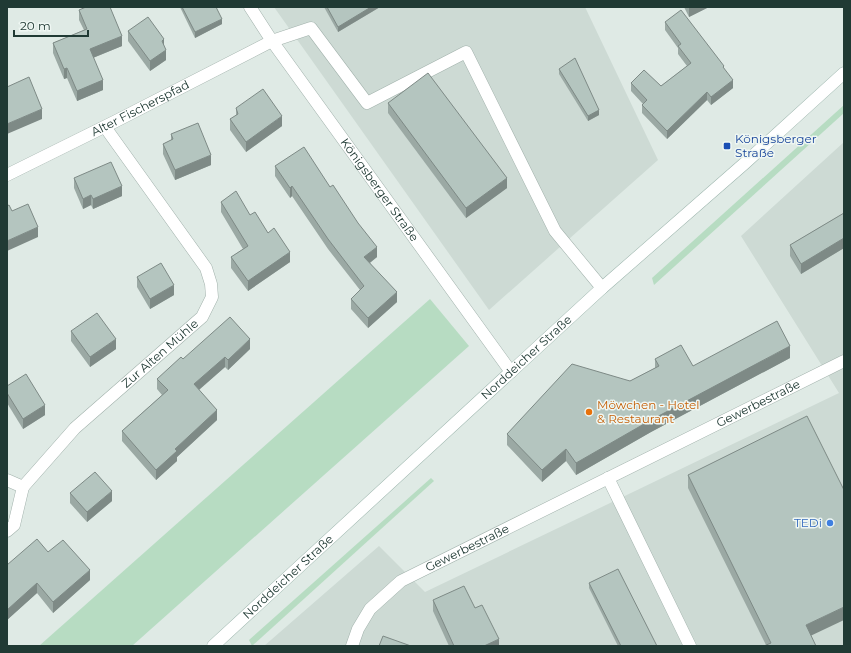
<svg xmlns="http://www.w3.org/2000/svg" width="851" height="653" font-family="Montserrat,sans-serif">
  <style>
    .built { fill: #cddad4 }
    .green { fill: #b7dcc2 }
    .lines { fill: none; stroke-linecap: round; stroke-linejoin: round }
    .lane-casing { stroke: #a2b2ac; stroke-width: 13 }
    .street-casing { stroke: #a2b2ac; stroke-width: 13 }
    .secondary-casing { stroke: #9eb6ae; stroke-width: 13 }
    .lane { stroke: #fff; stroke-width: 12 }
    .street { stroke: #fff; stroke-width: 12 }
    .secondary { stroke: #fff; stroke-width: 12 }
    .wall { fill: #9ba9a4 }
    .shaded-wall { fill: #7e8a86 }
    .building { fill: #b4c5bf; stroke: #7e8a86 }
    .transit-dot { fill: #1a4fb4; stroke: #eff7f3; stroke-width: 1.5 }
    .food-dot { fill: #e8710a; stroke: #eff7f3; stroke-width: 1.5 }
    .shop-dot { fill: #3f7fe0; stroke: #eff7f3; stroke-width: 1.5 }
    .labels { text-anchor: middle; stroke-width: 3; stroke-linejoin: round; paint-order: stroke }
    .street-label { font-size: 12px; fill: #203a34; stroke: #eff7f3 }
    .transit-label { font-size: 12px; fill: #164399; stroke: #eff7f3; text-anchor: start }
    .food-label { font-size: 12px; fill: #c56008; stroke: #eff7f3; text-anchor: start }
    .shop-label { font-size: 12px; fill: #366cbe; stroke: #eff7f3; text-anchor: end }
  </style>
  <rect width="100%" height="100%" fill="#dfeae5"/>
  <g class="built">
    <path d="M274,7H585L658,160L489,310Z"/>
    <path d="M844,142V646H264L379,546L425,592L839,393L741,236Z"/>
  </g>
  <g class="green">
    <path d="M844,105V113L654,285L652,278Z"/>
    <path d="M430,299L469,346L132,646H39Z"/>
    <path d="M431,478L434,481L252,646L249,640Z"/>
  </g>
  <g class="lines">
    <g class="lane-casing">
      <g id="lane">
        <path d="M272,41L311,28L367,103L466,52L555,231L602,288"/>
        <path d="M7,531L14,525L23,487"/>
      </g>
    </g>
    <g class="street-casing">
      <g id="street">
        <path id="s1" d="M250,7L272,41L511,372"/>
        <path id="s2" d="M7,175L116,121L272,41"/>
        <path d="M608,478L690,646"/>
        <path id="s3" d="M7,480L23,487L75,428L202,317L212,297L211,284L206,268L105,127"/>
        <path id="s4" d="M352,646L358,629L370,609L401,581L844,361"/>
      </g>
    </g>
    <g class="secondary-casing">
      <g id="secondary">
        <path id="s5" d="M213,646L602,288L745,163L844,73"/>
      </g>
    </g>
    <use href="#lane" class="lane"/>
    <use href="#street" class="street"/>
    <use href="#secondary" class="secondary"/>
  </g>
  <g class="wall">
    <path d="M180,7H216L222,24L195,38Z"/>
    <path d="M324,7H380L338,32Z"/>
    <path d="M684,7H709L689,17Z"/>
    <path d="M79,10L122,46L93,58L103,90L77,101L67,78L64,79L53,53V43L84,30L79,20Z"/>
    <path d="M665,22L724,68L733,88L711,105L707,100L667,139L642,113V105L643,104L631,91V83L661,86L687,66L678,54V48L665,30Z"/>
    <path d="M128,31L164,46L166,60L150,71L128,41Z"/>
    <path d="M559,69L599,115L588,121L559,74Z"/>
    <path d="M388,103L507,188L466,218L388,113Z"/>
    <path d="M236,108L282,126L246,152L230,130V119L236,116Z"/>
    <path d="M171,134L211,165L175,180L163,154V144L171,140Z"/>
    <path d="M275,166L377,257L370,263L397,302L368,328L351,309V299L360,290L328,249L292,196L290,198L275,176Z"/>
    <path d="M74,178L122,196L93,209L91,205L83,209L74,188Z"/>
    <path d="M221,202L250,215L268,233L290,262L248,291L231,268V257L243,249L221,212Z"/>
    <path d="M844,213V248L801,274L790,256V245Z"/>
    <path d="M137,277L174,295L150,309L137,287Z"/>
    <path d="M71,331L116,349L90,367L71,341Z"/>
    <path d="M250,349L228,370L225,367L199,390L217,420L177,457V461L156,480L122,441V431L162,395L157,389V379L183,359Z"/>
    <path d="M790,358L651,432L576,475L566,461L542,482L507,445V434L630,381L655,368V359L693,366Z"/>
    <path d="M7,386L45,415L23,429L7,403Z"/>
    <path d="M688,475L811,636L766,645L688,488Z"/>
    <path d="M70,493L112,501L87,522L70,503Z"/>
    <path d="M48,552L90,580L53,613L37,593L7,620V565Z"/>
    <path d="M589,583L657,646H618L589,588Z"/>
    <path d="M433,600L499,646H449L433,611Z"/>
  </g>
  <g class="shaded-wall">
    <path d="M371,7H380L338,32V27Z"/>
    <path d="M689,7H709L689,17Z"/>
    <path d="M222,19V24L195,38V32Z"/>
    <path d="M122,36V46L90,59V49Z"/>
    <path d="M164,39V49L162,41Z"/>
    <path d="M166,50V60L150,71V61Z"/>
    <path d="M67,68V78L64,79V69Z"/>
    <path d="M103,80V90L77,101V91Z"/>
    <path d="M733,80V88L711,105V97Z"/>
    <path d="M707,92V100L667,139V131Z"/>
    <path d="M42,109V119L7,134V124Z"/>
    <path d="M599,110V115L588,121V116Z"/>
    <path d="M282,116V126L246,152V142Z"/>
    <path d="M211,155V165L175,180V170Z"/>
    <path d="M507,178V188L466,218V208Z"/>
    <path d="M122,186V196L93,209V199Z"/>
    <path d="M292,186V196L290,198V188Z"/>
    <path d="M91,195V205L83,209V199Z"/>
    <path d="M38,227V237L7,251V241Z"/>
    <path d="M844,238V248L801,274V264Z"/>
    <path d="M377,247V257L364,267V257Z"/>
    <path d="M290,252V262L248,291V281Z"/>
    <path d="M174,285V295L150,309V299Z"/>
    <path d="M397,292V302L368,328V318Z"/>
    <path d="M116,339V349L90,367V357Z"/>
    <path d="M250,339V349L228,370V360Z"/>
    <path d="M790,346V358L651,432L576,475V463L651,420Z"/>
    <path d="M225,357V367L194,394V384Z"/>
    <path d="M45,405V415L23,429V419Z"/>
    <path d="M217,410V420L177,457V461L156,480V470L175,449Z"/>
    <path d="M566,449V461L542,482V470Z"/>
    <path d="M112,491V501L87,522V512Z"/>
    <path d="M90,570V580L53,613V602Z"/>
    <path d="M37,583V593L7,620V610Z"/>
    <path d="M844,607V620L806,638V625Z"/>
    <path d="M499,639V646H484Z"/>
  </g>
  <g class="building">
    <path d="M86,7H110L122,36L90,49L103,80L77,91L67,68L64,69L53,43L87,29L79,10Z"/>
    <path d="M182,7H216L222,19L195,32Z"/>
    <path d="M327,7H371L338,27Z"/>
    <path d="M681,10L724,66L723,67L733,80L711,97L707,92L667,131L642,105L647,100L631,83L644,70L661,86L691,63L678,46L681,44L665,22Z"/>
    <path d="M148,17L164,39L162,41L166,50L150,61L128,31Z"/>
    <path d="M575,58L599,110L588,116L559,69Z"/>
    <path d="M428,73L507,178L466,208L388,103Z"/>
    <path d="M29,77L42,109L7,124V87Z"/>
    <path d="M263,89L282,116L246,142L230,119L238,114L236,108Z"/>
    <path d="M198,123L211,155L175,170L163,144L173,139L171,134Z"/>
    <path d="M304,147L330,187L333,185L358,223L377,247L364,257L397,292L368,318L351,299L364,286L328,239L292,186L290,188L275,166Z"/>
    <path d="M111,162L122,186L93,199L91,195L83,199L74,178Z"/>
    <path d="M236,191L250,215L255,212L268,233L274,228L290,252L248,281L231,257L248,246L221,202Z"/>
    <path d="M28,204L38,227L7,241V206L9,205L12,211Z"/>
    <path d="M844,213V238L801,264L790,245Z"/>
    <path d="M161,263L174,285L150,299L137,277Z"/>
    <path d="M97,313L116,339L90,357L71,331Z"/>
    <path d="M230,317L250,339L228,360L225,357L194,384L217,410L175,449L177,451L156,470L122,431L168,390L157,379L181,357L183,359Z"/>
    <path d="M777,321L790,346L651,420L576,463L566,449L542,470L507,434L572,364L630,381L659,366L655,359L681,345L693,366Z"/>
    <path d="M26,374L45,405L23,419L7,393V386Z"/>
    <path d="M807,416L844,490V607L806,625L816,646H764L771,643L688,475Z"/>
    <path d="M95,472L112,491L87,512L70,493Z"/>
    <path d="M37,539L48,552L63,540L90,570L53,602L37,583L7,610V565Z"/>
    <path d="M618,569L657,646H621L589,583Z"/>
    <path d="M464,586L475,608L482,605L499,639L484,646H454L433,600Z"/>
    <path d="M383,636L411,646H379Z"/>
  </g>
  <rect class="transit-dot" x="723" y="142" width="8" height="8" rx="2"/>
  <circle class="food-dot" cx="589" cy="412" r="4"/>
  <circle class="shop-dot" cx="830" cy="523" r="4"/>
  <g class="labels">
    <g class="street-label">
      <text dy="4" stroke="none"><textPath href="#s2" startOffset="149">Alter Fischerspfad</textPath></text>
      <text dy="4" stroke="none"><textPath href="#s1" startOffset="224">Königsberger Straße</textPath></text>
      <text dy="4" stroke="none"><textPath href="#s3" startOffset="209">Zur Alten Mühle</textPath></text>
      <text dy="4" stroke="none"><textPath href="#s5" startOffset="426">Norddeicher Straße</textPath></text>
      <text dy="4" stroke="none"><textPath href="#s4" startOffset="482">Gewerbestraße</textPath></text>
      <text dy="4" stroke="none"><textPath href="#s4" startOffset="157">Gewerbestraße</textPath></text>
      <text dy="4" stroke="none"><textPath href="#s5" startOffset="102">Norddeicher Straße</textPath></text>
    </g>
    <g class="transit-label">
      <text x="735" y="143">Königsberger<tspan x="735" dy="14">Straße</tspan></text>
    </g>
    <g class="food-label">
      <text x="597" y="409">Möwchen - Hotel<tspan x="597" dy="14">&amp; Restaurant</tspan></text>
    </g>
    <g class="shop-label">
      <text x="822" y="527">TEDi</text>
    </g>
  </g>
  <rect width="851" height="653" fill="none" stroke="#203a34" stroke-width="16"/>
  <path d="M14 30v6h74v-6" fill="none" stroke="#203a34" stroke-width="2"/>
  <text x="20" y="30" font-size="12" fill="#203a34" stroke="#eff7f3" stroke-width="3" paint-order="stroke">20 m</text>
</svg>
